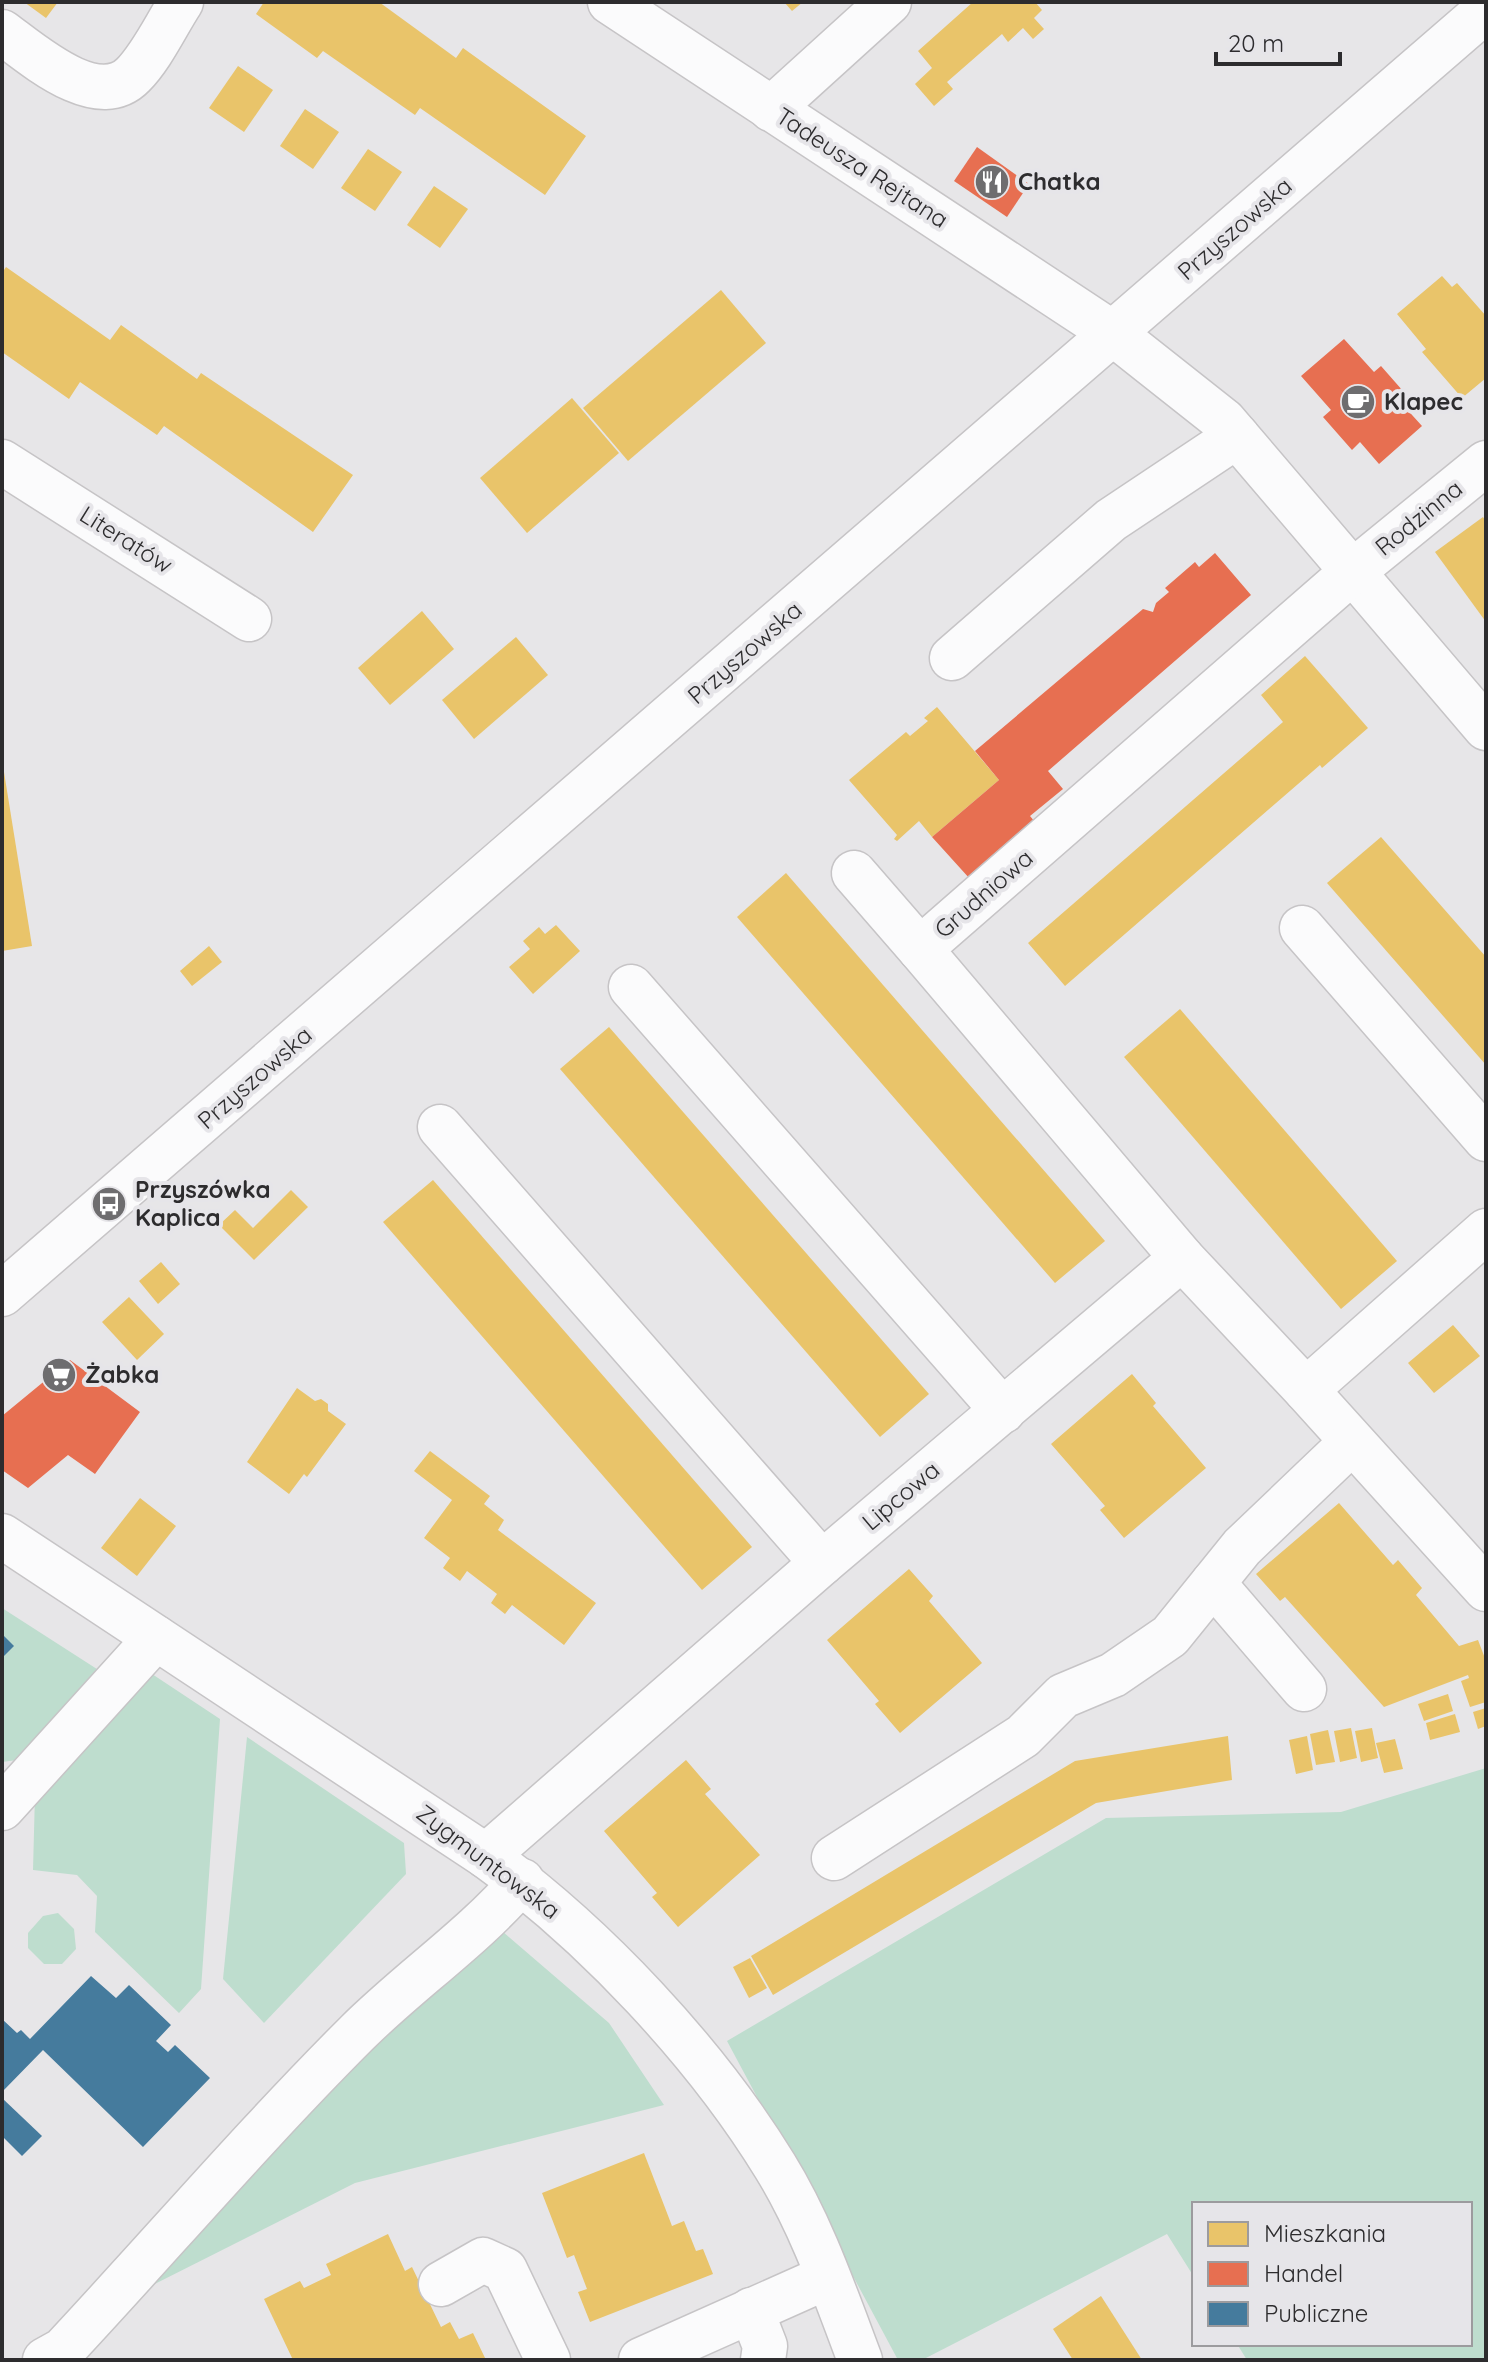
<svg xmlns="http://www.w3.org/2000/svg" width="1488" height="2362" font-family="Quicksand,sans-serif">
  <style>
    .green { fill: #beddce }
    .homes { fill: #e9c46a }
    .shops { fill: #e76f51 }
    .public { fill: #457b9d }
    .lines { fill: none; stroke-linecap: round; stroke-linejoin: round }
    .minor-casing { stroke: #c6c4c6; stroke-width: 47 }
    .minor { stroke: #fbfbfc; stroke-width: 44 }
    .labels { text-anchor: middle; stroke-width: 8; stroke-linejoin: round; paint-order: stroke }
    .street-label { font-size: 24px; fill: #2d2c2e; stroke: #e6e5e9 }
    .poi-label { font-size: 24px; font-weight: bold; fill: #2d2c2e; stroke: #e6e5e9; text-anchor: start }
  </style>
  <rect width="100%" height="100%" fill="#e7e6e8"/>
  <g class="green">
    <path d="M2,1608L100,1671L17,1760L2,1762Z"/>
    <path d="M152,1674L220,1719L201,1989L179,2013L95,1932L97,1896L77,1875L33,1870L35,1794Z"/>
    <path d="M247,1737L404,1843L406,1874L264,2023L223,1979Z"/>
    <path d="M1486,1768V2360H1247L1237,2344H1470V2204H1194V2277L1167,2234L922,2360H898L727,2041L1106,1818L1341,1812Z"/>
    <path d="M58,1913L74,1929L76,1949L62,1964H44L28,1948V1933L43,1916Z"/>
    <path d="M495,1925L609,2023L664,2105L355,2183L123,2300Z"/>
  </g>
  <g class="homes">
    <path d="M24,2H58L46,18Z"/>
    <path d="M264,2H379L456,58L463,48L586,136L545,195L420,108L415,115L323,51L317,58L256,14Z"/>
    <path d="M784,2H803L792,11Z"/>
    <path d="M973,2H1035L1042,10L1034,18L1044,29L1033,39L1023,28L1008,42L1002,34L947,82L953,89L934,106L915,84L932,68L918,51Z"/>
    <path d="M238,66L273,90L244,132L209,108Z"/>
    <path d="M305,109L339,132L313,169L280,146Z"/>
    <path d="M368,149L402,172L375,211L341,188Z"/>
    <path d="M434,186L468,209L440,248L407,225Z"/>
    <path d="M6,267L110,340L121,325L197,379L201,373L353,475L313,532L164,426L157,435L80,382L69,399L2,352V273Z"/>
    <path d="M1442,276L1452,287L1457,283L1486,316V378L1462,398L1422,352L1426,349L1397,314Z"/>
    <path d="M721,290L766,343L628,461L583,408Z"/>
    <path d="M572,398L619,453L527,533L480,478Z"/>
    <path d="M1483,517L1486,522V622L1435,552Z"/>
    <path d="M422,611L454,649L390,705L358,668Z"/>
    <path d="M516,637L548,675L474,739L442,700Z"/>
    <path d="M1305,656L1368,728L1322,768L1320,765L1065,986L1028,943L1283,722L1261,695Z"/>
    <path d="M937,707L999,780L932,837L919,821L897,841L894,839L897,835L849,780L906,732L910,736L928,721L924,718Z"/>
    <path d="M4,772L32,946L2,951V773Z"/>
    <path d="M1381,837L1486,957V1065L1327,883Z"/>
    <path d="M786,873L1105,1241L1055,1283L737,917Z"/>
    <path d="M556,925L580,951L533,994L509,967L530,949L523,941L539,927L545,934Z"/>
    <path d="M209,946L222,962L192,986L180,971Z"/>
    <path d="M1180,1009L1397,1261L1341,1309L1124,1057Z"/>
    <path d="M609,1027L929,1394L880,1437L560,1069Z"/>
    <path d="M433,1180L752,1547L702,1590L383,1222Z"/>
    <path d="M291,1190L308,1207L254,1260L219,1225L235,1210L253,1228Z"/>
    <path d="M161,1262L180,1284L158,1304L139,1281Z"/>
    <path d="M129,1297L164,1334L137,1360L102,1322Z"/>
    <path d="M1453,1325L1480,1356L1434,1393L1408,1363Z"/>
    <path d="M1132,1374L1156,1403L1153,1406L1206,1468L1124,1538L1100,1510L1105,1506L1051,1444Z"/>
    <path d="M297,1388L315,1401L321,1399L328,1404V1411L346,1424L307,1477L304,1474L289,1494L247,1462Z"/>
    <path d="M430,1451L490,1496L484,1504L504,1520L498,1530L596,1603L564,1645L512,1605L505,1614L491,1603L497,1594L467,1571L460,1581L443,1568L450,1558L424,1538L452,1500L414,1471Z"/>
    <path d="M140,1498L176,1526L137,1576L101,1548Z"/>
    <path d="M1339,1503L1393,1565L1398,1560L1422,1588L1416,1595L1459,1646L1478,1640L1486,1661V1702L1470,1707L1461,1681L1469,1678L1468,1675L1384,1707L1285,1597L1280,1601L1256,1574Z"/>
    <path d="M909,1569L933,1596L929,1601L982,1663L900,1733L875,1704L879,1701L827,1640Z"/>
    <path d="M1448,1694L1453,1711L1424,1721L1418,1704Z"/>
    <path d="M1486,1708V1726L1478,1729L1473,1712Z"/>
    <path d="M1455,1714L1460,1732L1430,1740L1426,1723Z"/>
    <path d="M1351,1728L1357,1758L1340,1762L1334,1731Z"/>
    <path d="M1372,1728L1378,1758L1361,1762L1355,1731Z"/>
    <path d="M1328,1730L1335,1762L1316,1765L1310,1734Z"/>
    <path d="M1228,1736L1232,1780L1096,1803L773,1995L751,1956L1075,1761Z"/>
    <path d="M1307,1736L1313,1770L1296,1774L1289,1740Z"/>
    <path d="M1395,1739L1403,1769L1384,1773L1376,1743Z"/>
    <path d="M686,1760L711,1789L705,1794L760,1855L678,1927L652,1897L657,1893L604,1831Z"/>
    <path d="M750,1958L767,1988L749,1998L733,1967Z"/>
    <path d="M644,2153L672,2226L684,2221L696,2251L703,2249L713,2274L590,2322L578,2292L587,2289L574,2255L567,2258L542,2193Z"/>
    <path d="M388,2234L405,2271L412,2267L441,2327L450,2322L459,2339L473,2333L486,2360H293L264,2299L300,2281L304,2288L331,2275L326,2264Z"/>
    <path d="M1101,2296L1142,2360H1073L1053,2329Z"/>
  </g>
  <g class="shops">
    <path d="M977,147L1029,184L1007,217L954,181Z"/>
    <path d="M1344,339L1374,372L1381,366L1410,399L1403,405L1422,426L1379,464L1360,442L1352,450L1323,417L1331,410L1301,376Z"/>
    <path d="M1215,553L1251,595L1048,771L1063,789L1030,816L1040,828L970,879L932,837L999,780L975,751L1143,609L1153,612L1156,603L1169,592L1165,588L1195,562L1199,567Z"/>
    <path d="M70,1360L140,1412L95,1474L68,1455L28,1488L2,1470V1416Z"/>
  </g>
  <g class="public">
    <path d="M2,1634L14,1646L2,1658Z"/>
    <path d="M91,1976L116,1998L129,1985L171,2025L156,2041L168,2052L175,2045L210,2078L143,2147L43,2050L2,2092V2019L17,2033L21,2030L30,2039Z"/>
    <path d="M2,2098L42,2136L22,2156L2,2136Z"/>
  </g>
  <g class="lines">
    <g class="minor-casing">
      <g id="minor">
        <path d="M610,2L1114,334L1224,421L1486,728"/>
        <path d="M2,32C31,53 97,112 133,75C152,56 166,25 181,2"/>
        <path d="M771,109L889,2"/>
        <path d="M2,462L249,619"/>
        <path d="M952,658L1111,520L1237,436"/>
        <path d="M854,873L920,949"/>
        <path d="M1302,928L1486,1139"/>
        <path d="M631,987L1003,1411"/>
        <path d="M440,1127L822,1563"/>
        <path d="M1182,1258L920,949L1351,573L1486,463"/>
        <path d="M2,1294L1486,10"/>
        <path d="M1306,1390L1486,1589"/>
        <path d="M2,1536L486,1856C594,1934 705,2052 775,2166C812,2226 835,2294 860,2360"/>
        <path d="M1213,1583L1304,1689"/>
        <path d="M2,1808L156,1638"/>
        <path d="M486,1856L822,1563L1182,1258L1306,1390L1486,1231"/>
        <path d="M834,1858L1023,1736L1063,1696L1113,1675L1170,1636L1242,1547L1352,1442"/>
        <path d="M441,2284L483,2260L505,2270L548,2360"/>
        <path d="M751,2310L765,2346L763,2360"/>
        <path d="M45,2360L63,2350C161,2245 254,2136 356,2034C409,1981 473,1938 522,1881"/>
        <path d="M641,2360L827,2277"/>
      </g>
    </g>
    <use href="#minor" class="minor"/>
  </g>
  <defs>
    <g id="restaurant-disc" transform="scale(1.8)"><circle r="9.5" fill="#6e6d6f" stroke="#e6e5e9"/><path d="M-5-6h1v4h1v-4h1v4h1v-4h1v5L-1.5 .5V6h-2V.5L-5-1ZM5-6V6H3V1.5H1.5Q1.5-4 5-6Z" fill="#fff"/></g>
    <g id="cafe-disc" transform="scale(1.8)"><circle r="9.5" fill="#6e6d6f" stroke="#e6e5e9"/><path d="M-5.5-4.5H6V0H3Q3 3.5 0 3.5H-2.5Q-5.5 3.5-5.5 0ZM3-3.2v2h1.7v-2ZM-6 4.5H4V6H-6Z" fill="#fff"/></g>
    <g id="bus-disc" transform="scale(1.8)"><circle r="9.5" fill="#6e6d6f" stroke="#e6e5e9"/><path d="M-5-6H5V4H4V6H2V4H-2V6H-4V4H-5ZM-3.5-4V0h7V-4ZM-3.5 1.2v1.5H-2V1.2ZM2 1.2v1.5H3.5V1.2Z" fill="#fff"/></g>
    <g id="supermarket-disc" transform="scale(1.8)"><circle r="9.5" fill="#6e6d6f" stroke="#e6e5e9"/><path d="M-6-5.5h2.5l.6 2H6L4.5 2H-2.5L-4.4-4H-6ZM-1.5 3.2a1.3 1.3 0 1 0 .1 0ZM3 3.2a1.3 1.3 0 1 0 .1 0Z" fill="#fff"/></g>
  </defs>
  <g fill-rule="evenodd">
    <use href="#restaurant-disc" x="992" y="182"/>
    <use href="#cafe-disc" x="1358" y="402"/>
    <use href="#bus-disc" x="109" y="1204"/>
    <use href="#supermarket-disc" x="59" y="1375"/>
  </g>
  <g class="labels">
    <g class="street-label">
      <text transform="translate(862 168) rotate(33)" y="8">Tadeusza Rejtana</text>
      <text transform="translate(1235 229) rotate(-41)" y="8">Przyszowska</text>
      <text transform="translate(1419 518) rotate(-39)" y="8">Rodzinna</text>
      <text transform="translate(126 540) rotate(32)" y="8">Literatów</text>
      <text transform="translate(745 653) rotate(-41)" y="8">Przyszowska</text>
      <text transform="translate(984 894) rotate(-41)" y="8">Grudniowa</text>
      <text transform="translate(255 1078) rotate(-41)" y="8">Przyszowska</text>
      <text transform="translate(901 1496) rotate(-40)" y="8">Lipcowa</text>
      <text transform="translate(488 1862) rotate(37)" y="8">Zygmuntowska</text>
    </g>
    <g class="poi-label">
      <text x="1018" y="190">Chatka</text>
      <text x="1384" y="410">Klapec</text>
      <text x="135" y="1198">Przyszówka<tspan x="135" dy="28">Kaplica</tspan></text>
      <text x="85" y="1383">Żabka</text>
    </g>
  </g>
  <rect width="1488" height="2362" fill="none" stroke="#2d2c2e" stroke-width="8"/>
  <rect x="1192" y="2202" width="280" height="144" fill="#e6e5e9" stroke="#9c9b9e" stroke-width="2"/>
  <rect x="1208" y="2222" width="40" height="24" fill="#e9c46a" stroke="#9c9b9e" stroke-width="2"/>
  <text x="1264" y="2242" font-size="24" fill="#2d2c2e">Mieszkania</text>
  <rect x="1208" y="2262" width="40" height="24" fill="#e76f51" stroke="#9c9b9e" stroke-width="2"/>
  <text x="1264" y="2282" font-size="24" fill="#2d2c2e">Handel</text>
  <rect x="1208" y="2302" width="40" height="24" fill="#457b9d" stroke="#9c9b9e" stroke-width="2"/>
  <text x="1264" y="2322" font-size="24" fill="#2d2c2e">Publiczne</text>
  <path d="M1216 52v12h124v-12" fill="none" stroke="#2d2c2e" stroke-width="4"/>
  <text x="1228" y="52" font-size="24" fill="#2d2c2e" stroke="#e6e5e9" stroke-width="6" paint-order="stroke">20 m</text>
</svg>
